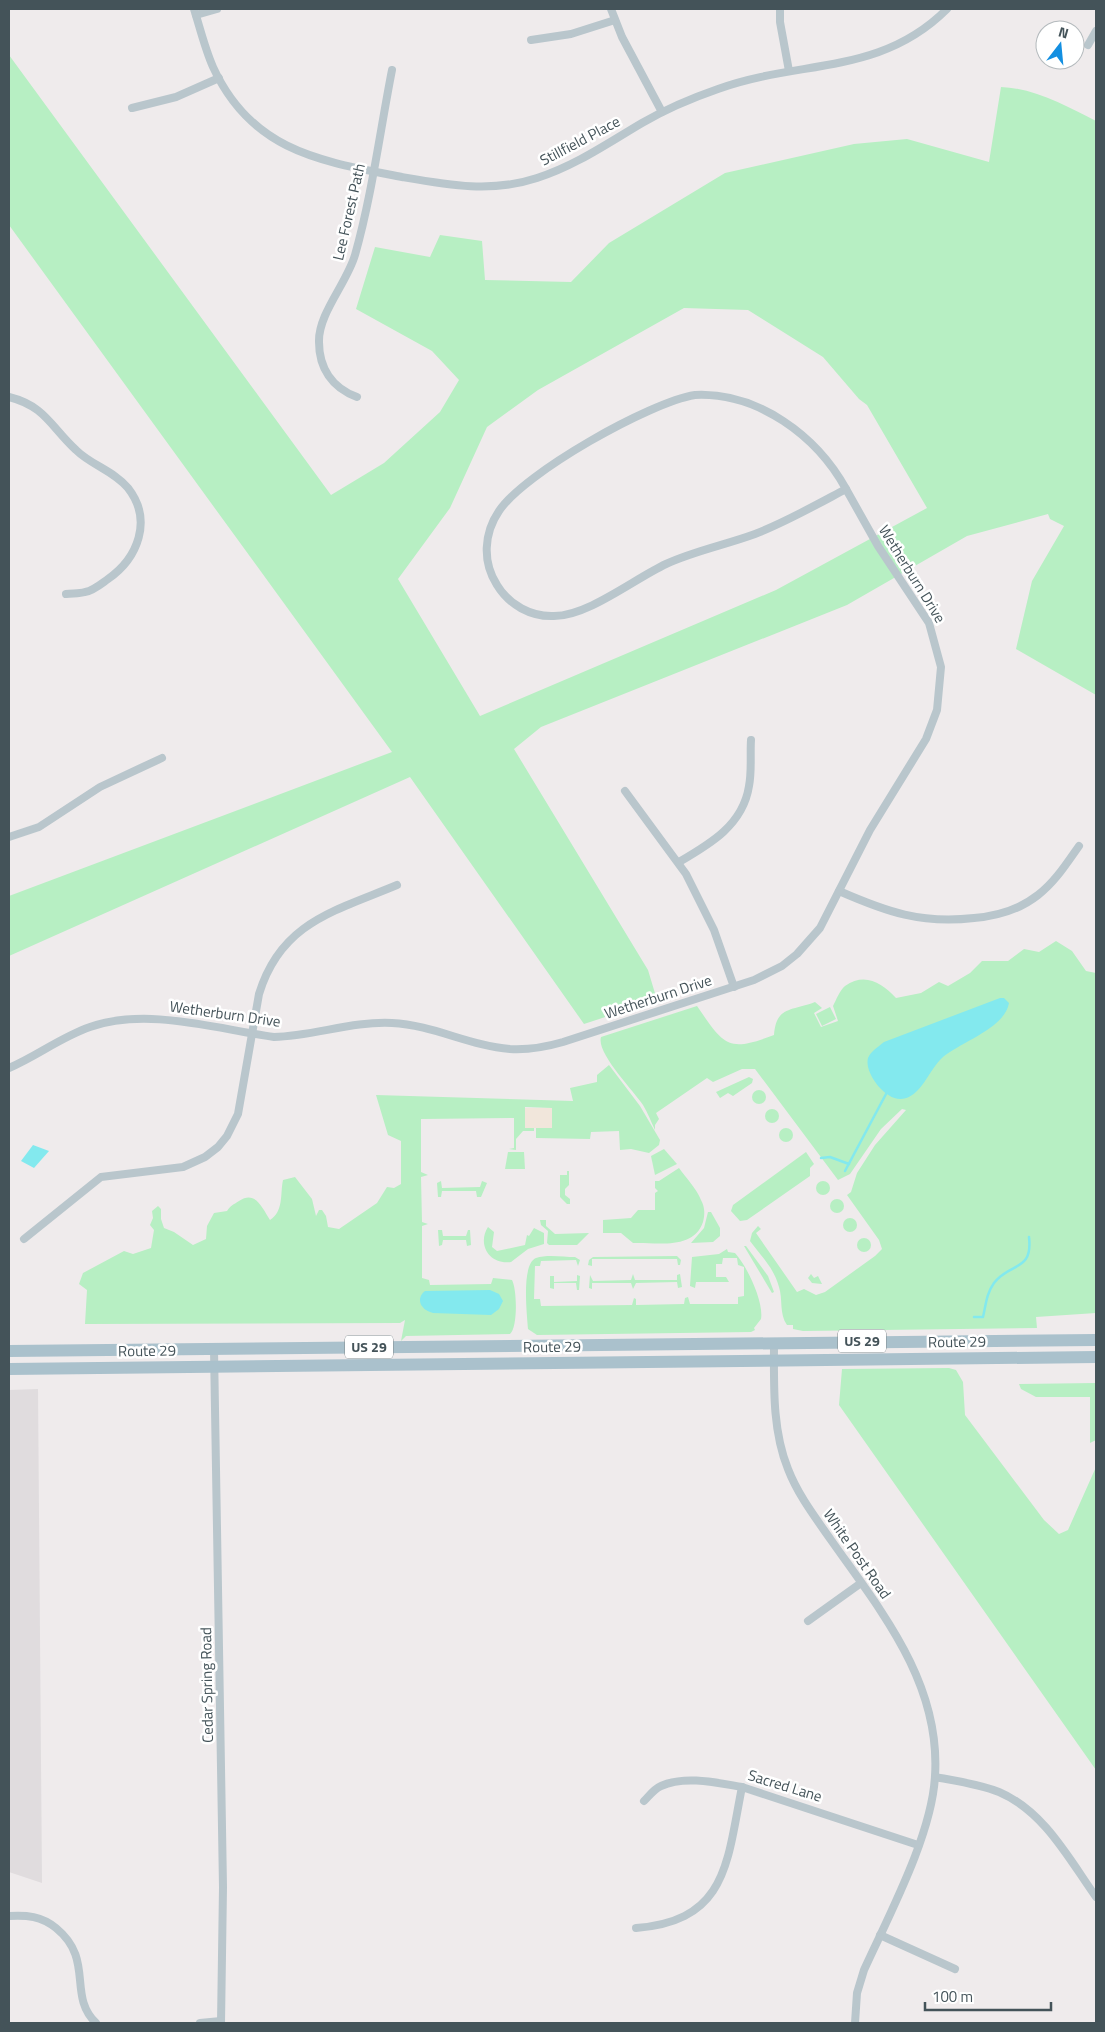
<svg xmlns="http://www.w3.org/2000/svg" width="1105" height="2032" font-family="'Titillium Web',sans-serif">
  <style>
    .education { fill: #e0dcde }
    .green { fill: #b7efc3; fill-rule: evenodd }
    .sand { fill: #f1e6db }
    .water { fill: #83e9ee }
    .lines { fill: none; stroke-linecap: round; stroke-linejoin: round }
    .stream { stroke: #83e9ee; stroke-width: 2.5 }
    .street { stroke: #b9c6cc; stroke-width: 8 }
    .primary { stroke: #aac1cc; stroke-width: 12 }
    .labels { text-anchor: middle; stroke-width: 5; stroke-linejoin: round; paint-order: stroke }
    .shield { fill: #fff; stroke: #7c878b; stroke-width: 1 }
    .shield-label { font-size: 14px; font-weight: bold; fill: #445359 }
    .street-label { font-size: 15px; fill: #445359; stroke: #fff }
  </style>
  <rect width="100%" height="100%" fill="#efebec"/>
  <path class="education" d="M38,1389L42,1883L9,1872V1390Z"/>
  <g class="green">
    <path d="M9,55L331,495L384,463L440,412L459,380L432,351L356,309L375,247L430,257L440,235L482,241L485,280L571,282L609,243L725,173L854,144L907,139L989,162L1001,87C1034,88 1068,107 1096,121V695L1016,649L1032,581L1064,526L1050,519L1048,514L967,536L847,605L541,727L514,749L648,970L657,1000L584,1024L410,777L9,956V896L392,752L9,225ZM684,308L748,310L823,357L859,399L867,405L927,508L776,590L480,716L398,579L450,508L487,427L538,390Z"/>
    <path d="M1056,941L1072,951L1086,971L1096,973V1313L1036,1317L1037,1328L803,1331L793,1329V1325H787C779,1314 783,1299 779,1287C774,1268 761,1256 750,1241L752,1233L758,1226L761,1229L756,1233L797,1292L804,1289L816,1295L825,1292L875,1256L882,1249L879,1240L847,1195L851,1192L857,1173L875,1145L906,1110L902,1109L881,1129L850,1174L838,1180L755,1069H742L713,1082L707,1078L656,1113L659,1119L655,1125V1130C651,1122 648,1113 643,1105C634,1091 596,1053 601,1037L697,1006C724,1045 727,1053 774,1035C776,1006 792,1011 815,1002L822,1008L814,1013L821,1027L838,1021L833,1006C836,1000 840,990 845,986C865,972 882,983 896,998L921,993L939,982L948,986L970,973L982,961H1008L1024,949L1039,952Z"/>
    <path d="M830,1007L836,1019L822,1026L816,1014Z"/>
    <path d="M609,1065L640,1106L660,1140L659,1145L649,1153L631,1149L620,1150L619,1131L591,1132L590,1139L536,1138V1128H552V1108L525,1107V1128H534V1131H523L516,1139V1150L509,1149L514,1148V1118L421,1119V1172L428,1175L421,1177L422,1222L428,1224L422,1226V1278L429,1280L430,1285L491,1284L493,1278L512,1280C517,1289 518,1327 510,1334L406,1336L401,1341L405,1320L400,1323L85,1324L87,1290L79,1284L83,1273L124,1251L133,1254L151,1248L154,1230L150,1225L153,1218L152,1211L158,1206L161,1209V1219L164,1228L174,1232L193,1245L206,1239L207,1226L214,1213L227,1211C231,1205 233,1205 239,1201C255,1190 262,1207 270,1220C284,1211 280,1194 283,1180L295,1177L312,1199L316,1216L319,1210H322L326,1216L328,1227L339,1229L377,1203L387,1187L394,1188L401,1184V1141L388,1135L376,1095L573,1101L570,1088L597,1082V1075Z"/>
    <path d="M749,1077L753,1079L752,1083L733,1096L728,1093L720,1098L716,1092Z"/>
    <circle cx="759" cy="1097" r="7"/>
    <circle cx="772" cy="1116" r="7"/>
    <circle cx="786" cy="1135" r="7"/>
    <path d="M664,1149L677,1164L655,1175L651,1156Z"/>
    <path d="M508,1152H524L525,1169H505Z"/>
    <path d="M806,1152L814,1164L810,1168V1176L747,1220L740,1221L731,1211L733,1205Z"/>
    <path d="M679,1168C686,1178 696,1188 701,1200C705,1207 705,1215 703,1222C694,1249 660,1243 638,1243H633L621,1233H603V1220L631,1218L638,1210H655V1193L658,1191L655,1188V1181H659Z"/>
    <path d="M567,1171H569V1185L565,1189V1195L570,1199V1204H567L560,1197V1175H567Z"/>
    <path d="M441,1181L442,1188L480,1187L482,1181L487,1183L481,1197H477L476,1191H442L441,1197H438L437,1183Z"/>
    <circle cx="823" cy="1188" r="7"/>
    <circle cx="837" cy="1206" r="7"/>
    <path d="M708,1212H711L720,1228V1236L713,1242L691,1243L704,1228Z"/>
    <circle cx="850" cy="1225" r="7"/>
    <path d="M540,1220H546V1226L555,1234L589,1233L577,1245H549L547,1243L548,1231L541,1225Z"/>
    <path d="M488,1227L494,1232L492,1247L497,1251L525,1245L527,1235L529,1236L534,1228L544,1233V1244L528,1249L511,1262C489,1265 477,1244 488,1227Z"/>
    <path d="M438,1230H442L443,1236H466L468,1230H470L471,1245L467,1246L466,1240H443L442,1245L439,1246Z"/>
    <circle cx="864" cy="1245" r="7"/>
    <path d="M744,1246H746L768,1276L774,1292L772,1293Z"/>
    <path d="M727,1249L728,1252L735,1253C747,1266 764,1302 761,1319L754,1328L755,1330L751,1332L537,1335L528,1329C527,1314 521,1264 536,1258C547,1254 564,1257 575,1257L580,1260L578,1266L576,1260L541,1261L540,1266H535L534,1299H540L541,1306L632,1305L634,1298L636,1299V1305L684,1304L685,1298L688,1297L690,1304H738V1297L744,1296V1267L738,1265L737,1258H723L722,1264H716V1277H726L729,1282H696L695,1288L690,1286L692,1257L719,1254Z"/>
    <path d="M677,1256L681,1260L680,1265H678L677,1259H592V1266L588,1265L589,1260L593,1257Z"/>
    <path d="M633,1274L635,1280H677V1275L680,1274L682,1287L678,1288L677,1282L636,1283L633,1289L631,1283H592V1289L589,1288L590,1275L593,1281L631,1280Z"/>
    <path d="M811,1274L814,1278L818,1276L822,1284L812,1283L808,1278Z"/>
    <path d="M577,1275L580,1276L579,1290H577L576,1283H554V1289L550,1288V1276H554V1282L577,1281Z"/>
    <path d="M949,1368L956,1370L963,1382L965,1415L1044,1520L1059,1534L1068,1530L1096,1467V1770L839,1405L842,1369Z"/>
    <path d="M1096,1383V1440L1090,1443V1397H1036L1021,1389L1019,1384Z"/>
  </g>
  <rect class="sand" x="525" y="1108" width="27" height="20"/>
  <g class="water">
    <path d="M1000,998H1004L1009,1003C1005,1028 961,1042 943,1057C929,1069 921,1098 901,1099C885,1100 864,1073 868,1058C871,1051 878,1047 884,1042Z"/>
    <path d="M33,1145L49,1151L34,1168L21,1161Z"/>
    <path d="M490,1290L499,1294L503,1301L499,1309L491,1315L433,1313C421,1310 415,1299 425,1291Z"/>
  </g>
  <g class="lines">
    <g class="stream">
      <path d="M821,1158L830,1157L849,1164"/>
      <path d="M845,1171L886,1094"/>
      <path d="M974,1317H983C986,1305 986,1294 994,1283C1010,1262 1033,1272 1029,1237"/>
    </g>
    <g class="street">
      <path d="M194,9C200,28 205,49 213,67C252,152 321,161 402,177C448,185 492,193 537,178C575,166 608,143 642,123C666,109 692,98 718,89C801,59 880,76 947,9"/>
      <path d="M611,9L622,37L662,112"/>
      <path d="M780,9V22L789,71"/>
      <path d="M196,15L217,9"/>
      <path d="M531,40L571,34L615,20"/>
      <path d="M1088,45L1096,31"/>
      <path d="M132,108L176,97L219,78"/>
      <path d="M695,395C758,392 817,436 846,489C816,505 786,522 755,534C725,545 694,551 666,564C634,579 588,616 554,616C531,617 509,605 497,585C482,562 484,533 499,511C524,473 650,402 695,395Z"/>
      <path d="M9,397C45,406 51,427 76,450C91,465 114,471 128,488C153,520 138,558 108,579C101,584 93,591 85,592C79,594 72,593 66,594"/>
      <path d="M357,397C332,388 319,368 319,342C318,314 347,283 355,255C372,195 380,131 392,70"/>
      <path d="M625,791L686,874L714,930L734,987"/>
      <path d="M9,837L39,827L100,787L162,758"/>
      <path d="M679,862C710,844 743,825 749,786C752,771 750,755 751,740"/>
      <path d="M839,891C887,912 921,924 974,918C998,916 1019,910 1038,895C1055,882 1067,863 1079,846"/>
      <path d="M9,1068C37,1056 61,1037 90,1027C147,1007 216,1029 274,1037C314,1036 352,1021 392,1023C433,1025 470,1046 510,1049C529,1050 546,1047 563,1042L754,980L782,966L797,954L820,928L870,830L926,739L937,710L941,667L929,623L878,546L846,489"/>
      <path d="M24,1239L101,1177L183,1167L205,1157L218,1147L227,1136L238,1114L259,994C281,922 335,911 397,885"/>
      <path d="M774,1343C774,1384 772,1430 788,1469C798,1495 815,1517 831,1540C881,1611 941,1683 935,1776C932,1835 889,1915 864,1970L857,1993L855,2023"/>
      <path d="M214,1349L223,1887L221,2023"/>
      <path d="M808,1621L861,1583"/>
      <path d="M935,1777C956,1781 979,1784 999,1792C1044,1811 1069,1859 1096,1897"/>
      <path d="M644,1801C649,1796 654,1789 661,1786C685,1775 718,1783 742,1787L918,1845"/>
      <path d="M9,1916C27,1915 41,1916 56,1928C95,1960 67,1995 96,2023"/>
      <path d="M636,1928C728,1921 727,1861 742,1787"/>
      <path d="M880,1935L955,1969"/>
      <path d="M200,2023L221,2021"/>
    </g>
    <g class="primary">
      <path d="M9,1351L1096,1340"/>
      <path d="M9,1369L1096,1357"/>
    </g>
  </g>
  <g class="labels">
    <g class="shield">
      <rect x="838" y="1329.5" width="48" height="23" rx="4"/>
      <rect x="345" y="1335.5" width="48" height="23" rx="4"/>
    </g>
    <g class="shield-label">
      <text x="862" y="1346">US 29</text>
      <text x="369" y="1352">US 29</text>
    </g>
    <g class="street-label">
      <text transform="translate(580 141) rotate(-28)" y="5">Stillfield Place</text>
      <text transform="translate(349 212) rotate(-77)" y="5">Lee Forest Path</text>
      <text transform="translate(912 574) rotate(58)" y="5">Wetherburn Drive</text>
      <text transform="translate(658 997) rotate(-18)" y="5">Wetherburn Drive</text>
      <text transform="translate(225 1014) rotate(8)" y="5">Wetherburn Drive</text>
      <text transform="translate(957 1342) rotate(-1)" y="5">Route 29</text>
      <text transform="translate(552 1347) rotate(-1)" y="5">Route 29</text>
      <text transform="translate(147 1351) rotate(-1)" y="5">Route 29</text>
      <text transform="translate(857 1554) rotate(55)" y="5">White Post Road</text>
      <text transform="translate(207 1685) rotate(-91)" y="5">Cedar Spring Road</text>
      <text transform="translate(785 1786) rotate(17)" y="5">Sacred Lane</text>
    </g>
  </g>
  <rect width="1105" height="2032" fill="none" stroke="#445359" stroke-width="20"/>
  <g transform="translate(1060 45) rotate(16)"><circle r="24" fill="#ffffff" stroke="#b4babd"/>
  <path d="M0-4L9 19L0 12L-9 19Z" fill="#138fe1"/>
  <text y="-8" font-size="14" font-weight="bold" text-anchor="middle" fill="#445359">N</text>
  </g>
  <path d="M925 2002v8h126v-8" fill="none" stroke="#445359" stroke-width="2.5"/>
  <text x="932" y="2002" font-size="15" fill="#445359" stroke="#ffffff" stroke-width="4" paint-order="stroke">100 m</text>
</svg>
